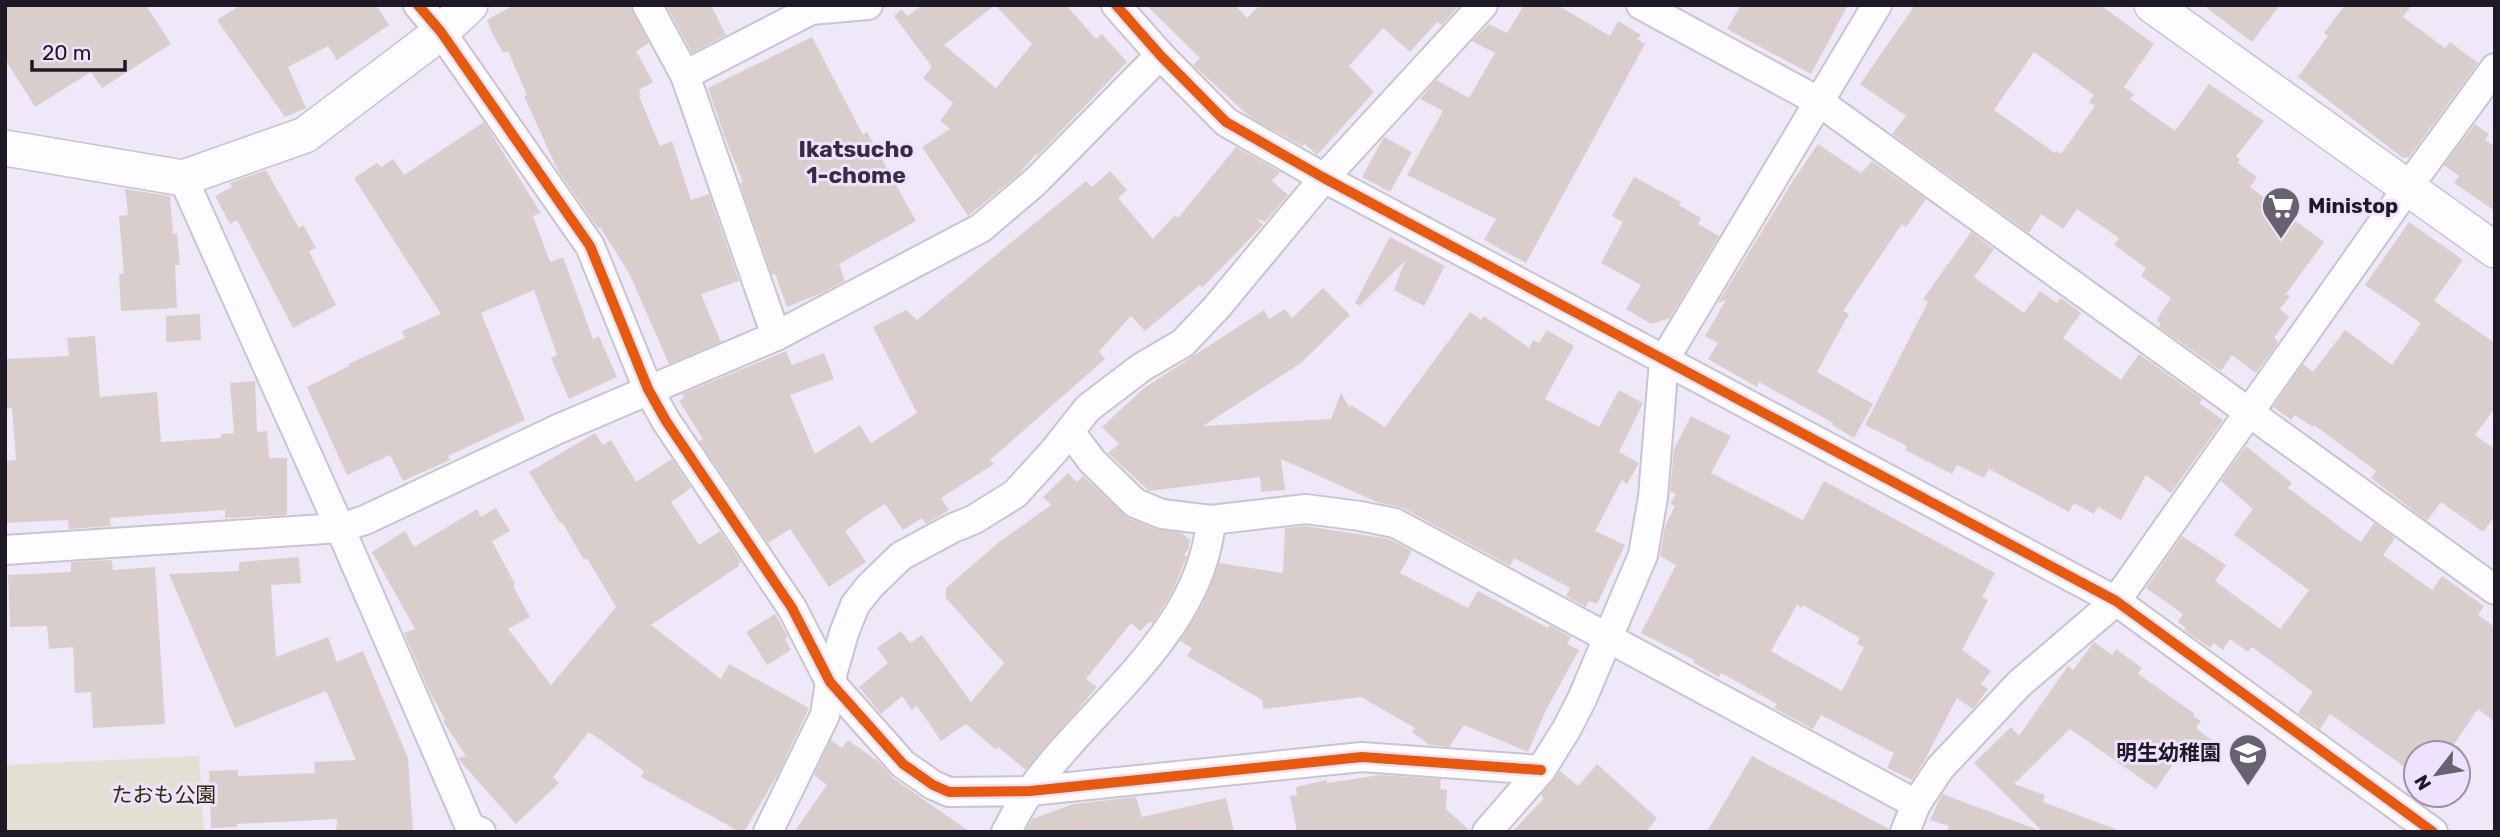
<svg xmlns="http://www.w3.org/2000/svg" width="2500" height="837" font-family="Rubik,'Noto Sans JP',sans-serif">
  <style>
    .green { fill: #e1e0d3 }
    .building { fill: #dacecd; fill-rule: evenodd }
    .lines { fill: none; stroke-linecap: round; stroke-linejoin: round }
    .minor-casing { stroke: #c9c4d1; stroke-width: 32 }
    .tertiary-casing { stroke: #c9c4d1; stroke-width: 38 }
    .minor { stroke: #fdfcfe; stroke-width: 28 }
    .tertiary { stroke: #fdfcfe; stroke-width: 35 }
    .cycleway-casing { stroke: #eee2fe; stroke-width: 15 }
    .cycleway { stroke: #e8590c; stroke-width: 10 }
    .labels { text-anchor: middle; stroke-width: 6; stroke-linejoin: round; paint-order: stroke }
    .poi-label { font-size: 21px; font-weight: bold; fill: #1f1926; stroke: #eee2fe; text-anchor: start }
    .park-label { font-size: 21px; fill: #2c2e01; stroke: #eee2fe }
    .neighbourhood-label { font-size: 23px; font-weight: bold; fill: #372b45; stroke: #eee2fe }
  </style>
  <rect width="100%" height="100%" fill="#efe8f8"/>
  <path class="green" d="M199,756L204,832H5V765Z"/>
  <g class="building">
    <path d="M5,5H146L171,44L102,88L91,72L35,107L5,59Z"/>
    <path d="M241,5H376L389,25L337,60L328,46L288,67L306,108L285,117L217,20Z"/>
    <path d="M514,5H630L649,43L636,51L653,82L639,90L641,95L639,96L660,146L672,141L691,200L709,194L739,281L701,294L721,342L669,364L629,273L600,227L598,228L558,171L524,96L527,95L508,51L503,53L492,33L487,20Z"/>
    <path d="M666,5H715L712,7L726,35L692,53Z"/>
    <path d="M922,5H995L944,45L996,88L1032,44L995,5H1066L1096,39L1102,34L1127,62L1037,156L1036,154L1018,175L968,216L922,147L950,129L940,121L953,103L923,78L932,67L894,16L901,9L908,16Z"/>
    <path d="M1146,5H1235L1247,18L1260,5H1455L1458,7L1442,25L1437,22L1410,52L1383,28L1349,66L1374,92L1317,155L1305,144L1302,146L1250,117L1193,65L1200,58Z"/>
    <path d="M1524,5H1557L1610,36L1618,21L1641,35L1637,39L1645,44L1526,263L1484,240L1496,219L1407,175L1443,111L1420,99L1436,80L1469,98L1495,53L1472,41L1489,24L1507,33Z"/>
    <path d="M1741,5H1848L1811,74L1727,29Z"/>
    <path d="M1915,5H2100L2154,44L2124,87L2134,94L2130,99L2175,131L2209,84L2264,121L2236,156L2240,160L2238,163L2257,177L2250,187L2324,242L2286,294L2290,296L2280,309L2289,317L2274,338L2278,341L2276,346L2256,373L2232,355L2221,371L2159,327L2161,324L2156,320L2171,298L2141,276L2146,268L2114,245L2119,238L2077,209L2063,229L2041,214L2029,233L1892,134L1906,116L1860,84ZM2034,52L2094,95L2089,102L2095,106L2061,154L2057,151L2055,153L1994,110Z"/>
    <path d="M2203,5H2280L2252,42Z"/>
    <path d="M2345,5H2412L2403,17L2445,48L2450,42L2478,63L2409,157L2403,158L2298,77L2328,36L2324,33Z"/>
    <path d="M812,37L863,135L867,132L916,221L839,264L845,281L822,293L787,307L775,274L772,275L740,183L743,182L725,138L708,88Z"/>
    <path d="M484,122L541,213L533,216L550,262L563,257L593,339L599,336L617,377L569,399L551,358L557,355L534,290L481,313L525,420L448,456L450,460L403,481L390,455L347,475L307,387L349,366L348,364L405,338L402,331L441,314L354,178L377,163L381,167L393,159L404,175Z"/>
    <path d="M2475,124L2489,134L2485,140L2495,146V211L2454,183L2459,176L2444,165Z"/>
    <path d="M1384,137L1412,152L1390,192L1362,177Z"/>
    <path d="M1818,144L1861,173L1872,161L1926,199L1906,227L1902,224L1843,311L1849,314L1817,372L1873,404L1854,438L1832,425L1833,423L1759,382L1757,387L1708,359L1718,343L1705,336L1726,300L1718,303L1794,179Z"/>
    <path d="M1236,147L1280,172L1272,181L1288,195L1265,222L1256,218L1263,225L1202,288L1200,285L1145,331L1131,316L1099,351L1105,359L990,460L994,464L941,498L949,510L926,524L922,518L903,530L885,504L870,513L845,531L866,562L829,587L790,529L768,543L699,441L703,439L679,401L684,398L682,394L786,351L792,365L824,353L834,379L790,395L815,454L860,425L871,443L917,413L873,327L906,310L917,320L1086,181L1092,187L1110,171L1127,190L1118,198L1153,239L1175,215L1178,218Z"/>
    <path d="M266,170L299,228L303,225L316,248L309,251L336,305L293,328L237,220L230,224L215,196L232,187L230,183Z"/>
    <path d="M1634,177L1681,202L1679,205L1701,218L1698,224L1719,236L1670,318L1651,324L1626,309L1641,285L1601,263L1623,222L1612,216Z"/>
    <path d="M125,189L170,196L173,234L177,233L180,265H175L177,308L121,311L119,274H124L119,216L128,215Z"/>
    <path d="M2409,222L2463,260L2434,301L2495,343V408L2475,435L2495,449V516L2483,532L2441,502L2427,521L2371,478L2376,471L2314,425L2313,427L2295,415L2291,420L2273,407L2303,364L2313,372L2345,330L2392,365L2421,323L2365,285Z"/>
    <path d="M1971,232L1994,249L1974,277L2024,313L2040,291L2057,303L2061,298L2081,313L2063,338L2121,380L2139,354L2202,399L2199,403L2223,420L2171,493L2146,475L2121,520L2098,507L2094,514L2074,503L2069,512L1989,469L1984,478L1957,465L1952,474L1905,450L1907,446L1865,425L1928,302L1923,299Z"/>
    <path d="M1390,237L1445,266L1424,306L1394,290L1405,261L1360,306L1355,303Z"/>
    <path d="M1323,288L1350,315L1301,363L1203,426L1331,419L1341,393L1350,408L1351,405L1385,427L1470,312L1481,320L1484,316L1529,348L1533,340L1539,343L1547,330L1574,346L1545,399L1599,427L1619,390L1643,403L1619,452L1639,463L1627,484L1622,480L1595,531L1625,545L1597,604L1589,601L1586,607L1566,596L1570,588L1514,558L1510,566L1403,508L1377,502L1281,459L1285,490L1261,492L1260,477L1149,491L1108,453L1119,444L1102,427L1144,388L1264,310L1269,319L1285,309L1292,318Z"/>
    <path d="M200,314L201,340L166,342V316Z"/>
    <path d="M95,336L100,397L157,392L161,442L221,438V434L234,433L230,383L255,381L257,432L267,431L269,458H287V515L225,518V510L152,515L110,518L111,526L69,529L68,520L5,523V461L16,460L12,408L5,409V359L69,356L67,338Z"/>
    <path d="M1691,416L1731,436L1711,473L1803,520L1824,481L1995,573L1982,597L1988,600L1962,650L1991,671L1981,684L1988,689L1973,709L1957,698L1923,763L1912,780L1887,768L1894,753L1821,715L1813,729L1774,708L1777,704L1721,673L1719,677L1693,662L1694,660L1641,633L1676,565L1660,556L1665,526L1675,506L1670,504L1676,494L1670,491L1674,449ZM1797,605L1802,608L1803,605L1860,638L1857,644L1864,647L1842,691L1771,651Z"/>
    <path d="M595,433L603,445L611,440L636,482L672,459L691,488L671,502L699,545L720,531L741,562L738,564L739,566L651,625L721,679L729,664L809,708L779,772L744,832H740L641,777L644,771L589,732L553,777L559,783L516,824L460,761L458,758L466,756L443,721L445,719L430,693L404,633L415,629L372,552L405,531L414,547L477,509L481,517L496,508L510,531L492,541L515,584L513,586L530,617L508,629L551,685L616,607L587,558L584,560L562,522L560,523L529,472Z"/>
    <path d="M2246,446L2292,483L2288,488L2352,536L2361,542L2374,523L2395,538L2383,555L2432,590L2442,576L2484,606L2478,615L2495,627V722L2478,709L2448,753H2416V775L2330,714L2320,729L2298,713L2313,692L2252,647L2248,652L2230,639L2223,650L2214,643L2210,648L2184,630L2186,628L2178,622L2183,614L2146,588L2182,536L2226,565L2215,581L2280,629L2309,590L2234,535L2253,509L2221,481Z"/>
    <path d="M1068,473L1077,482L1083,476L1128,518L1156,529L1182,533L1190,540L1188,550L1184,555L1187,556L1173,590L1153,623L1149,622L1140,631L1131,623L1086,679L1097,687L1026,770L998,747L996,750L966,724L941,741L917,706L912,710L902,696L881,714L859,687L888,663L877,648L901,631L910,643L922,635L971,702L1004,663L946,598V588L999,542L1051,505L1043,497Z"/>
    <path d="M1306,526L1389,539L1412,551L1400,573L1468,608L1478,591L1548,628L1549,625L1571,637L1567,644L1579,650L1545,712L1528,752L1464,725L1449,747L1430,745L1412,732L1415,728L1361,697L1263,709L1262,700L1187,656L1192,648L1180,641L1203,604L1219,563L1283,573L1285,528Z"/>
    <path d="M299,557L301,583L271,585L276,657L328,637L337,662L363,651L408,758L413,832H336L337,819L237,824V827L211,828L209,771L238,770V776L315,773L314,762L356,760L326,691L235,728L169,574L239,571V562Z"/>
    <path d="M112,560L113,570L155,567L165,724L93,728L91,692L75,693L73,647L49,649L47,626L10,627L8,575L71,572V562Z"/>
    <path d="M775,614L788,637L785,639L791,650L767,665L746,632Z"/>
    <path d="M2094,642L2112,655L2116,649L2142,668L2138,674L2195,714L2193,716L2201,721L2196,728L2214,742L2199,762L2183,750L2156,789L2070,729L2014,784L2045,795L2043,802L2115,829L2114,832H2043L1974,763L2011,727L2019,736L2068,666L2073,670Z"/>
    <path d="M831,740L842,748L848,740L879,762L893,778L970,832H794L827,785L814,775Z"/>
    <path d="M1752,756L1889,829V832H1707Z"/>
    <path d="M1597,764L1657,818L1646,832H1512L1544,798L1541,795L1560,771L1578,786Z"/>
    <path d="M1379,775L1441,779L1440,789L1447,790L1446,809L1471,832H1297L1290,796L1297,795L1296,787L1326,780L1327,783Z"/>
    <path d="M1942,794L2036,829V832H1947L1949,826L1930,820Z"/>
    <path d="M1136,797L1142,817L1226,798L1234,832H1025L1032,819L1073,804Z"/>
  </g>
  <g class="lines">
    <g class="minor-casing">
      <g id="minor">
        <path d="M418,5L441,32L590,246L648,389L666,421L792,608L830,682L903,764L933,785L949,792L1030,791L1362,757L1541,770"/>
        <path d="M647,5L685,75L776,336"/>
        <path d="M1116,5L1160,55L1226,122L1324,178L2116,601L2433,832"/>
        <path d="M1641,5L1818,101L2495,590"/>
        <path d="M685,75L811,10L868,5"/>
        <path d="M183,178L340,528L470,827L481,832"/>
        <path d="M1070,432L1092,461L1135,503L1162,514L1211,520L1306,509L1360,516L1395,523L1916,804"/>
        <path d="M5,550L340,528L365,520L558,429L776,336L981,228L1035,182L1160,55"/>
        <path d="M768,832L825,715L830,682L844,633L855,605L870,586L901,556L953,528L973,520L1015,494L1054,451L1088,408L1142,367L1183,343L1217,307L1324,178L1483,5"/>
        <path d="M1006,832C1014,818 1021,803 1031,790C1092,705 1202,632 1211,520"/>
        <path d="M1487,832L1541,770L1566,730L1582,699L1643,555L1653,497L1664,360L1877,5"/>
        <path d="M1905,832L1916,804L1940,768L2019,684L2116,601L2408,187L2495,68"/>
      </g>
    </g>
    <g class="tertiary-casing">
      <g id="tertiary">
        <path d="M2152,5L2495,250"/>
        <path d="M5,148L183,178L305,135L441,32L470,5"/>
      </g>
    </g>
    <use href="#minor" class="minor"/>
    <use href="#tertiary" class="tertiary"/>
    <g class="cycleway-casing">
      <g id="cycleway">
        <path d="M418,5L441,32L590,246L648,389L666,421L792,608L830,682L903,764L933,785L949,792L1030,791L1362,757L1541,770"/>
        <path d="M1116,5L1160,55L1226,122L1324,178L2116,601L2433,832"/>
      </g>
    </g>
    <use href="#cycleway" class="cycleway"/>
  </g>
  <defs>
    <g id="supermarket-pin" transform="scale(2.0125)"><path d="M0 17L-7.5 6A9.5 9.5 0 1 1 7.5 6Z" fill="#686170" stroke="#eee2fe"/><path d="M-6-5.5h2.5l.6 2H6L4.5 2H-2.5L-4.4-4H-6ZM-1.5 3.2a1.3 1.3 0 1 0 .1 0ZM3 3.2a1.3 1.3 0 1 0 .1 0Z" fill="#fff"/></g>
    <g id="school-pin" transform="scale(2.0125)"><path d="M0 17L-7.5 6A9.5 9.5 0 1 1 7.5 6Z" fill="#686170" stroke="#eee2fe"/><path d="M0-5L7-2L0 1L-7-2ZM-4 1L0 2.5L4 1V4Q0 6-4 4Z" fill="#fff"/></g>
  </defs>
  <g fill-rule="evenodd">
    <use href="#supermarket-pin" x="2281" y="206"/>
    <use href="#school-pin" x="2248" y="753"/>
  </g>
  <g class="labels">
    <g class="poi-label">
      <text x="2308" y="213">Ministop</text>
      <text x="2221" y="760" text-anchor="end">明生幼稚園</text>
    </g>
    <g class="park-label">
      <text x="164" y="802">たおも公園</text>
    </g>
    <g class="neighbourhood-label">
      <text x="856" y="157">Ikatsucho<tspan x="856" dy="26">1-chome</tspan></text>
    </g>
  </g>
  <rect width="2500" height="837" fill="none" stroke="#1f1926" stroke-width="14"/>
  <g transform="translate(2437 774) rotate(239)"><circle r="33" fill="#eee2fe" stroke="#9b92a8" stroke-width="2"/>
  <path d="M0-5L12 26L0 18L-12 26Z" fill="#686170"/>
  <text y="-10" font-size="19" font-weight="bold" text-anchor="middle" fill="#1f1926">N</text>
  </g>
  <path d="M32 60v10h93v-10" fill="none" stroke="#1f1926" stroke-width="3.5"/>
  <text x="42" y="60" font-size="21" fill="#1f1926" stroke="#eee2fe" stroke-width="5" paint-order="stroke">20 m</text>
</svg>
